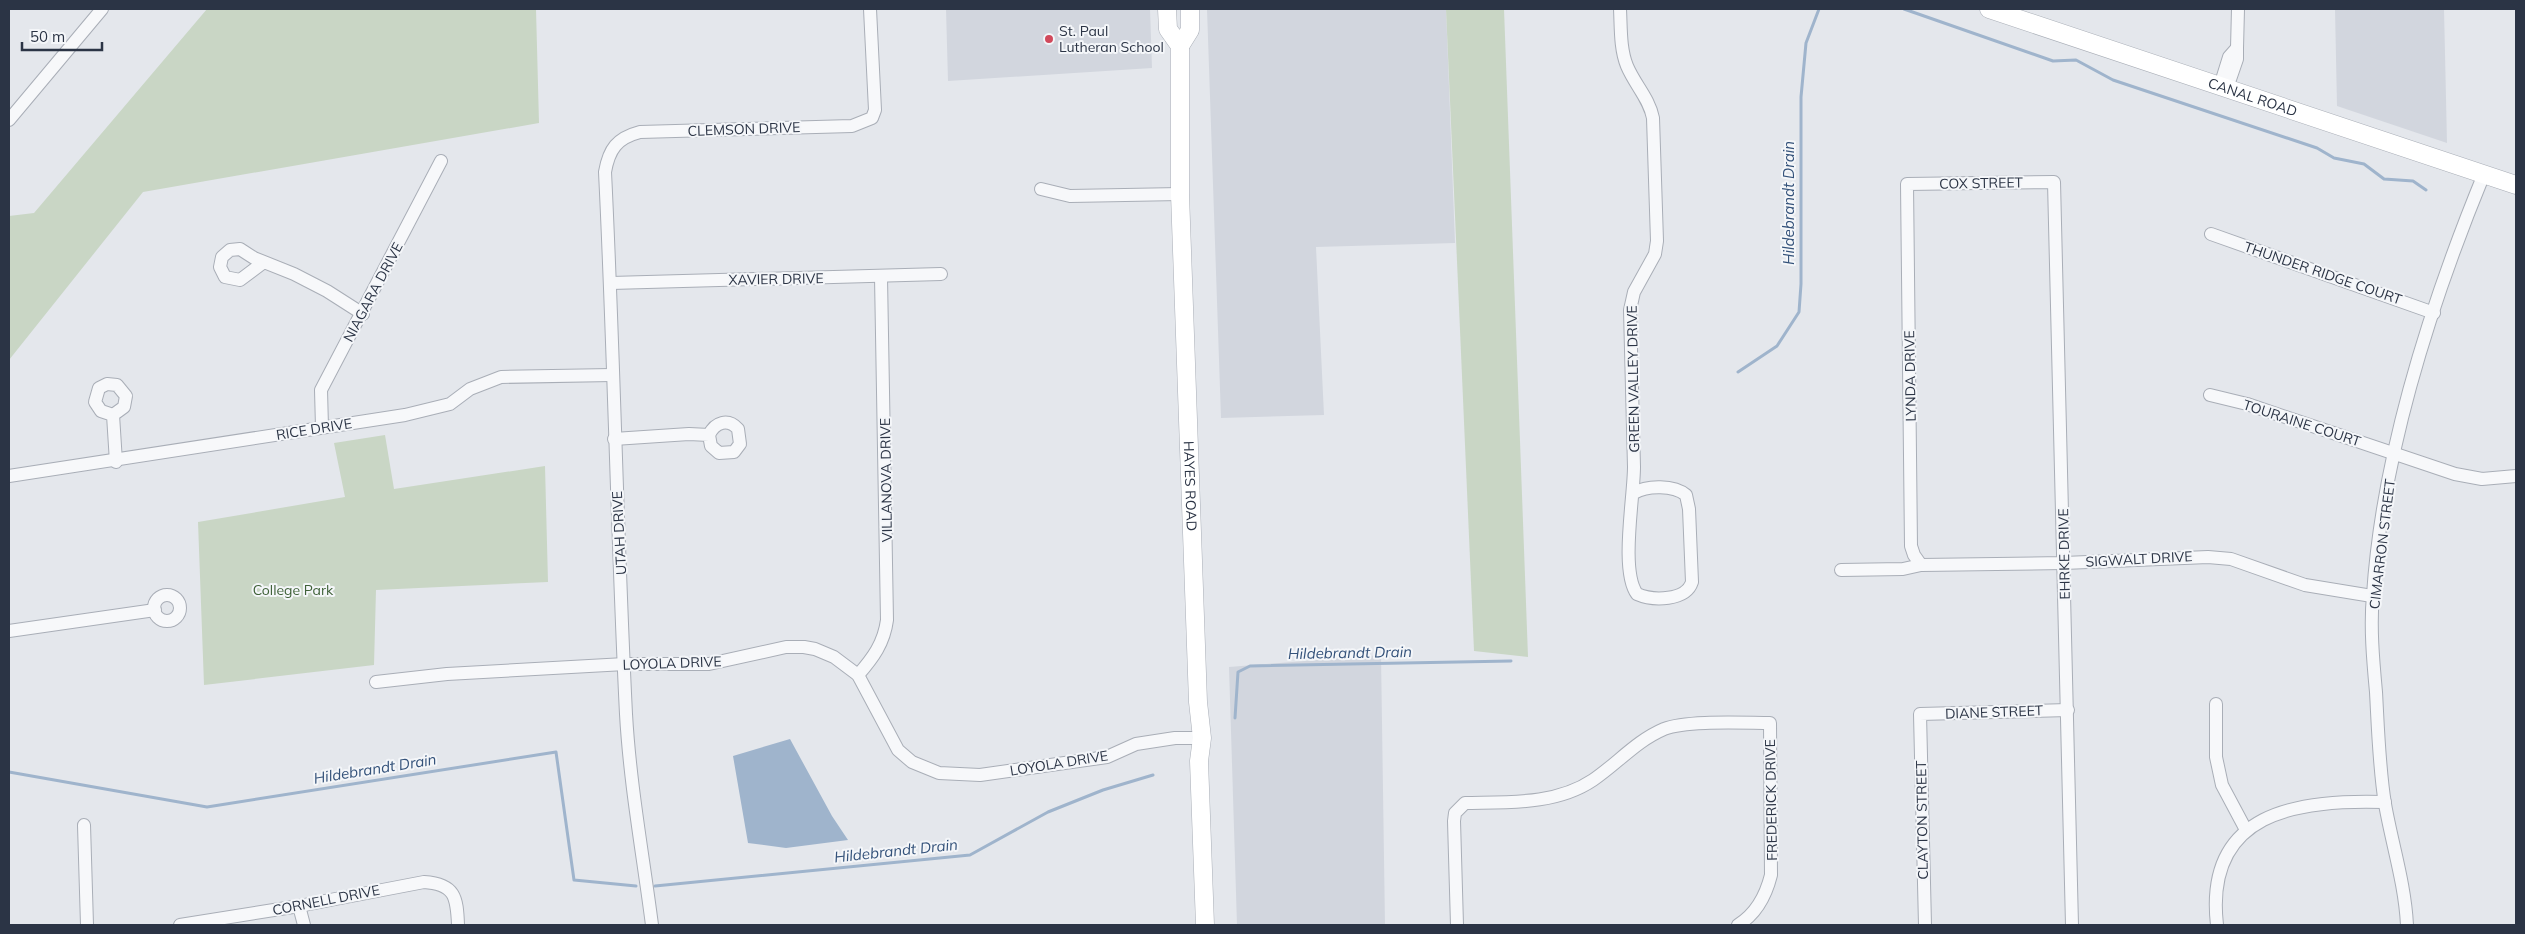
<svg xmlns="http://www.w3.org/2000/svg" width="2525" height="934" font-family="Mulish,sans-serif">
  <style>
    .built { fill: #d2d6de }
    .green { fill: #c9d6c5 }
    .water { fill: #9fb4cc }
    .lines { fill: none; stroke-linecap: round; stroke-linejoin: round }
    .stream { stroke: #9fb4cc; stroke-width: 3 }
    .street-casing { stroke: #a9aeb7; stroke-width: 14 }
    .secondary-casing { stroke: #a9aeb7; stroke-width: 19 }
    .street { stroke: #f7f8fa; stroke-width: 12 }
    .secondary { stroke: #fff; stroke-width: 18 }
    .poi-dot { fill: #d1495b; stroke: #f4f6f9; stroke-width: 2 }
    .labels { text-anchor: middle; stroke-width: 4; stroke-linejoin: round; paint-order: stroke }
    .poi-label { font-size: 14px; fill: #2b3445; stroke: #f4f6f9; text-anchor: start }
    .street-label { font-size: 14px; fill: #2b3445; stroke: #f4f6f9 }
    .park-label { font-size: 14px; fill: #3f6138; stroke: #f4f6f9 }
    .water-label { font-size: 15px; font-style: italic; fill: #34527a; stroke: #f4f6f9 }
  </style>
  <rect width="100%" height="100%" fill="#e4e7ec"/>
  <g class="built">
    <path d="M946,9H1150L1152,68L948,81Z"/>
    <path d="M1207,9H1446L1455,243L1316,247L1324,415L1221,418Z"/>
    <path d="M2335,9H2444L2447,143L2337,106Z"/>
    <path d="M1381,655L1385,925H1237L1229,667Z"/>
  </g>
  <g class="green">
    <path d="M207,9H536L539,123L143,192L9,360V216L34,213Z"/>
    <path d="M1446,9H1504L1528,657L1474,651Z"/>
    <path d="M385,435L394,489L545,466L548,582L376,590L374,665L204,685L198,522L345,497L334,443Z"/>
  </g>
  <path class="water" d="M790,739L832,816L848,840L786,848L748,843L733,756Z"/>
  <g class="lines">
    <g class="stream">
      <path d="M1904,9L2053,61L2076,60L2113,80L2317,148L2334,158L2364,164L2384,179L2413,181L2426,190"/>
      <path d="M1738,372L1777,346L1799,312L1801,284V97L1806,43L1819,9"/>
      <path d="M1235,718L1238,672L1250,666L1511,661"/>
      <path d="M9,772L207,807L556,752L574,880L636,886"/>
      <path d="M655,886L970,855L1048,812L1103,790L1153,775"/>
    </g>
    <g class="street-casing">
      <g id="street">
        <path d="M1620,9C1621,28 1620,49 1627,66C1635,85 1649,98 1653,118L1657,241L1655,254L1634,292L1630,310L1634,467C1634,497 1620,571 1637,594C1653,601 1686,601 1692,582L1689,509L1686,495C1674,485 1647,485 1634,493"/>
        <path d="M2237,48L2238,9"/>
        <path d="M2220,86L2229,57L2237,48V59L2227,88"/>
        <path d="M9,120L102,9"/>
        <path d="M1041,189L1070,196L1180,194"/>
        <path d="M2211,234L2434,313"/>
        <path d="M264,262L240,280L225,277L220,267L222,257L230,250L240,249L254,258L294,274L327,291L363,314"/>
        <path d="M611,283L941,274"/>
        <path d="M2210,395L2247,404L2455,474L2482,479L2516,476"/>
        <path d="M113,415L101,411L95,402L99,388L107,384L117,385L126,396L124,407L113,415L116,462"/>
        <path d="M322,427L321,390L441,161"/>
        <path d="M614,439L689,434L709,435C715,422 728,418 738,429L740,444L734,452L719,453L711,446L709,435"/>
        <path d="M9,476L405,415L450,404L470,389L501,377L612,375"/>
        <path d="M1921,565L1914,555L1911,546L1907,184L2054,182L2072,925"/>
        <path d="M1841,570L1903,569L1921,565L2064,563L2208,557L2231,559L2305,585L2372,596"/>
        <circle cx="167" cy="608" r="13"/>
        <path d="M9,631L155,610"/>
        <path d="M858,675C873,658 884,643 887,620L881,277"/>
        <path d="M376,682L447,674L625,664H709L786,647H804L815,649L834,657L858,675L898,750L912,762L939,773L980,775L1107,757L1136,744L1175,738H1202"/>
        <path d="M2216,704V757L2222,785L2246,830"/>
        <path d="M84,825L87,925"/>
        <path d="M299,906L304,925"/>
        <path d="M180,925L299,906L424,882C455,884 457,897 458,925"/>
        <path d="M652,925C643,855 630,785 626,714C617,534 614,353 605,172C609,149 617,138 640,132L852,126L872,118L875,110L870,9"/>
        <path d="M1457,925L1454,821L1455,813L1465,803C1508,802 1556,805 1593,780C1618,763 1636,741 1664,729C1687,720 1744,723 1770,723L1771,875C1766,895 1756,914 1738,925"/>
        <path d="M1925,925L1920,714L2068,710"/>
        <path d="M2217,925C2204,812 2297,799 2385,802"/>
        <path d="M2407,925C2405,884 2392,844 2385,804C2379,767 2378,728 2376,692C2373,660 2370,626 2373,595C2382,456 2431,303 2484,174"/>
      </g>
    </g>
    <g class="secondary-casing">
      <g id="secondary">
        <path id="s1" d="M1167,9L1168,29L1180,46V194L1198,702L1202,738L1199,761L1205,925"/>
        <path id="s2" d="M1989,9L2516,185"/>
        <path d="M1180,46L1190,30V9"/>
      </g>
    </g>
    <use href="#street" class="street"/>
    <use href="#secondary" class="secondary"/>
  </g>
  <circle class="poi-dot" cx="1049" cy="39" r="5"/>
  <g class="labels">
    <g class="poi-label">
      <text x="1059" y="36">St. Paul<tspan x="1059" dy="16">Lutheran School</tspan></text>
    </g>
    <g class="street-label">
      <text dy="5" stroke="none"><textPath href="#s2" startOffset="278">CANAL ROAD</textPath></text>
      <text transform="translate(744 129) rotate(-2)" y="5">CLEMSON DRIVE</text>
      <text transform="translate(1981 183) rotate(-1)" y="5">COX STREET</text>
      <text transform="translate(2323 273) rotate(19)" y="5">THUNDER RIDGE COURT</text>
      <text transform="translate(776 279) rotate(-1)" y="5">XAVIER DRIVE</text>
      <text transform="translate(373 292) rotate(-62)" y="5">NIAGARA DRIVE</text>
      <text transform="translate(1910 376) rotate(-91)" y="5">LYNDA DRIVE</text>
      <text transform="translate(1633 379) rotate(-91)" y="5">GREEN VALLEY DRIVE</text>
      <text transform="translate(2302 423) rotate(18)" y="5">TOURAINE COURT</text>
      <text transform="translate(314 429) rotate(-9)" y="5">RICE DRIVE</text>
      <text transform="translate(886 480) rotate(-91)" y="5">VILLANOVA DRIVE</text>
      <text dy="5" stroke="none"><textPath href="#s1" startOffset="481">HAYES ROAD</textPath></text>
      <text transform="translate(619 533) rotate(-93)" y="5">UTAH DRIVE</text>
      <text transform="translate(2382 544) rotate(-83)" y="5">CIMARRON STREET</text>
      <text transform="translate(2064 554) rotate(-91)" y="5">EHRKE DRIVE</text>
      <text transform="translate(2139 559) rotate(-3)" y="5">SIGWALT DRIVE</text>
      <text transform="translate(672 663) rotate(-2)" y="5">LOYOLA DRIVE</text>
      <text transform="translate(1994 712) rotate(-2)" y="5">DIANE STREET</text>
      <text transform="translate(1059 763) rotate(-9)" y="5">LOYOLA DRIVE</text>
      <text transform="translate(1771 800) rotate(-91)" y="5">FREDERICK DRIVE</text>
      <text transform="translate(1922 820) rotate(-91)" y="5">CLAYTON STREET</text>
      <text transform="translate(326 900) rotate(-11)" y="5">CORNELL DRIVE</text>
    </g>
    <g class="park-label">
      <text x="293" y="595">College Park</text>
    </g>
    <g class="water-label">
      <text transform="translate(1789 203) rotate(-90)" y="5">Hildebrandt Drain</text>
      <text transform="translate(1350 653) rotate(-1)" y="5">Hildebrandt Drain</text>
      <text transform="translate(375 769) rotate(-9)" y="5">Hildebrandt Drain</text>
      <text transform="translate(896 851) rotate(-6)" y="5">Hildebrandt Drain</text>
    </g>
  </g>
  <rect width="2525" height="934" fill="none" stroke="#2b3445" stroke-width="20"/>
  <path d="M22 42v8h80v-8" fill="none" stroke="#2b3445" stroke-width="2.5"/>
  <text x="30" y="42" font-size="15" fill="#2b3445" stroke="#f4f6f9" stroke-width="4" paint-order="stroke">50 m</text>
</svg>
